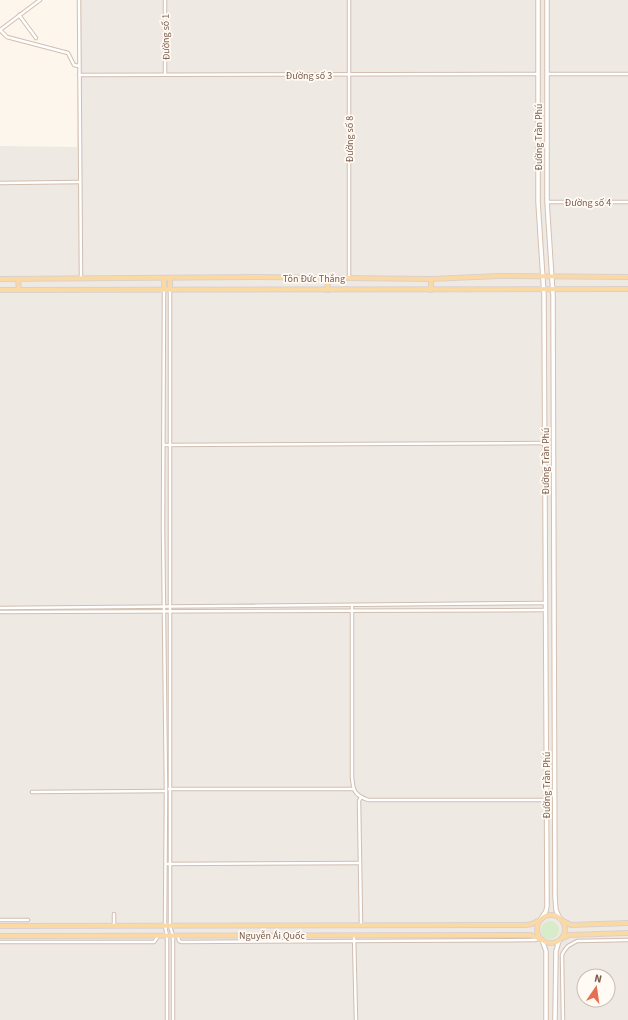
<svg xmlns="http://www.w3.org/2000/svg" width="628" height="1020" font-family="'Source Sans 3',sans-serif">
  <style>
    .industrial { fill: #efe9e4; fill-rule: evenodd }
    .green { fill: #d8ecc9 }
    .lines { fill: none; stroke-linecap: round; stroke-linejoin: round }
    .minor-casing { stroke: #d1beb0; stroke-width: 4.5 }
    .secondary-casing { stroke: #d6c0b0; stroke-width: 5.5 }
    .primary-casing { stroke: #dad1cd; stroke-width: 6 }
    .minor { stroke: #fff; stroke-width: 2.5 }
    .secondary { stroke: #fff; stroke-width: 3.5 }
    .primary { stroke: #fbd9a5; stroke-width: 4 }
    .labels { text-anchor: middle; stroke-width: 3.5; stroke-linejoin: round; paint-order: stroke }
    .street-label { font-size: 10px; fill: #7a5c4d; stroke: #fffaf3 }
  </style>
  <rect width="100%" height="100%" fill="#fdf6ec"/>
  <path class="industrial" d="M78,0H628V1020H0V146L77,147ZM584,976H608V1000H584Z"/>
  <circle class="green" cx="550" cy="930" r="9"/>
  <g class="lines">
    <g class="minor-casing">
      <g id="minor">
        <path d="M79,0L81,278"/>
        <path d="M165,0V74"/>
        <path d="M19,15L36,38"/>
        <path d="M0,30L7,37L68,53L74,65L79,66"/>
        <path d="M0,30L40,0"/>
        <path d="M548,74H628"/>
        <path d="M79,75L538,74"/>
        <path d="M0,183L80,182"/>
        <path d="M547,202H628"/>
        <path d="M349,278V0"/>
        <path d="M164,289L163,527L166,791L165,926L167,936V1020"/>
        <path d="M170,290V926L173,936V1020"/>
        <path d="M164,445L545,443"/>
        <path d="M352,605V777C353,790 354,795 368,800H546"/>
        <path d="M0,608L545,603"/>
        <path d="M0,612L545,610"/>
        <path d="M169,789H353"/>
        <path d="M32,792L166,791"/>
        <path d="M166,864L360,863"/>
        <path d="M0,920H28"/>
        <path d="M114,925V914"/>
        <path d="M361,925L359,801L361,797"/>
        <path d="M178,936L179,941L182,942L536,940"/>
        <path d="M354,936L356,1020"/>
        <path d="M0,942H154L157,938V936"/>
        <path d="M563,1020L562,955L564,951L568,946L577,941L628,940"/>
      </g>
    </g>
    <g class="secondary-casing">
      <g id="secondary">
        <path d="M538,0V202L544,295L547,906L546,911L540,920"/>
        <path d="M547,0V202L553,295L555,897L556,910L560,919"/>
        <path d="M542,940L546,951V1020"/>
        <path d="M555,1020L556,951L559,941"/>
      </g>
    </g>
    <g class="primary-casing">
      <g id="primary">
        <path d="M164,278V289"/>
        <path d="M0,279L258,277L431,279L499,276L628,277"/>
        <path d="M18,279L19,290"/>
        <path d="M327,279L328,290"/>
        <path d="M170,289V278"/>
        <path d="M0,290L628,289"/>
        <path d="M431,290V279"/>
        <circle cx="551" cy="929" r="14"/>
        <path d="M563,921L571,925L628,923"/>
        <path d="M0,926L526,925L532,924L540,920"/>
        <path d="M0,936L526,935H531L542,940"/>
        <path d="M563,938L569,935L628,933"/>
      </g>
    </g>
    <use href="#minor" class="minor"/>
    <use href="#secondary" class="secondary"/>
    <use href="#primary" class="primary"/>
  </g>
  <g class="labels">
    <g class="street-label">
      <text transform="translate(165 37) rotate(-91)" y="4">Đường số 1</text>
      <text x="309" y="79">Đường số 3</text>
      <text transform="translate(538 137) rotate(-90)" y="4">Đường Trần Phú</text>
      <text transform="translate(349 139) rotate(-90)" y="4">Đường số 8</text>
      <text x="588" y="206">Đường số 4</text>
      <text x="314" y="282">Tôn Đức Thắng</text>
      <text transform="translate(545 461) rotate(-90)" y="4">Đường Trần Phú</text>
      <text transform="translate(546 785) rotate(-90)" y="4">Đường Trần Phú</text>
      <text x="272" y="939">Nguyễn Ái Quốc</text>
    </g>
  </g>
  <g transform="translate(596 988) rotate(13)"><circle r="19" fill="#fffaf3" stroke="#cabbb1"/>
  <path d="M0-3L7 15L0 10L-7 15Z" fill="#e76f51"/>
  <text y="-6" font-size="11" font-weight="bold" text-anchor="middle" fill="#7a5c4d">N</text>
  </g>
</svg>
